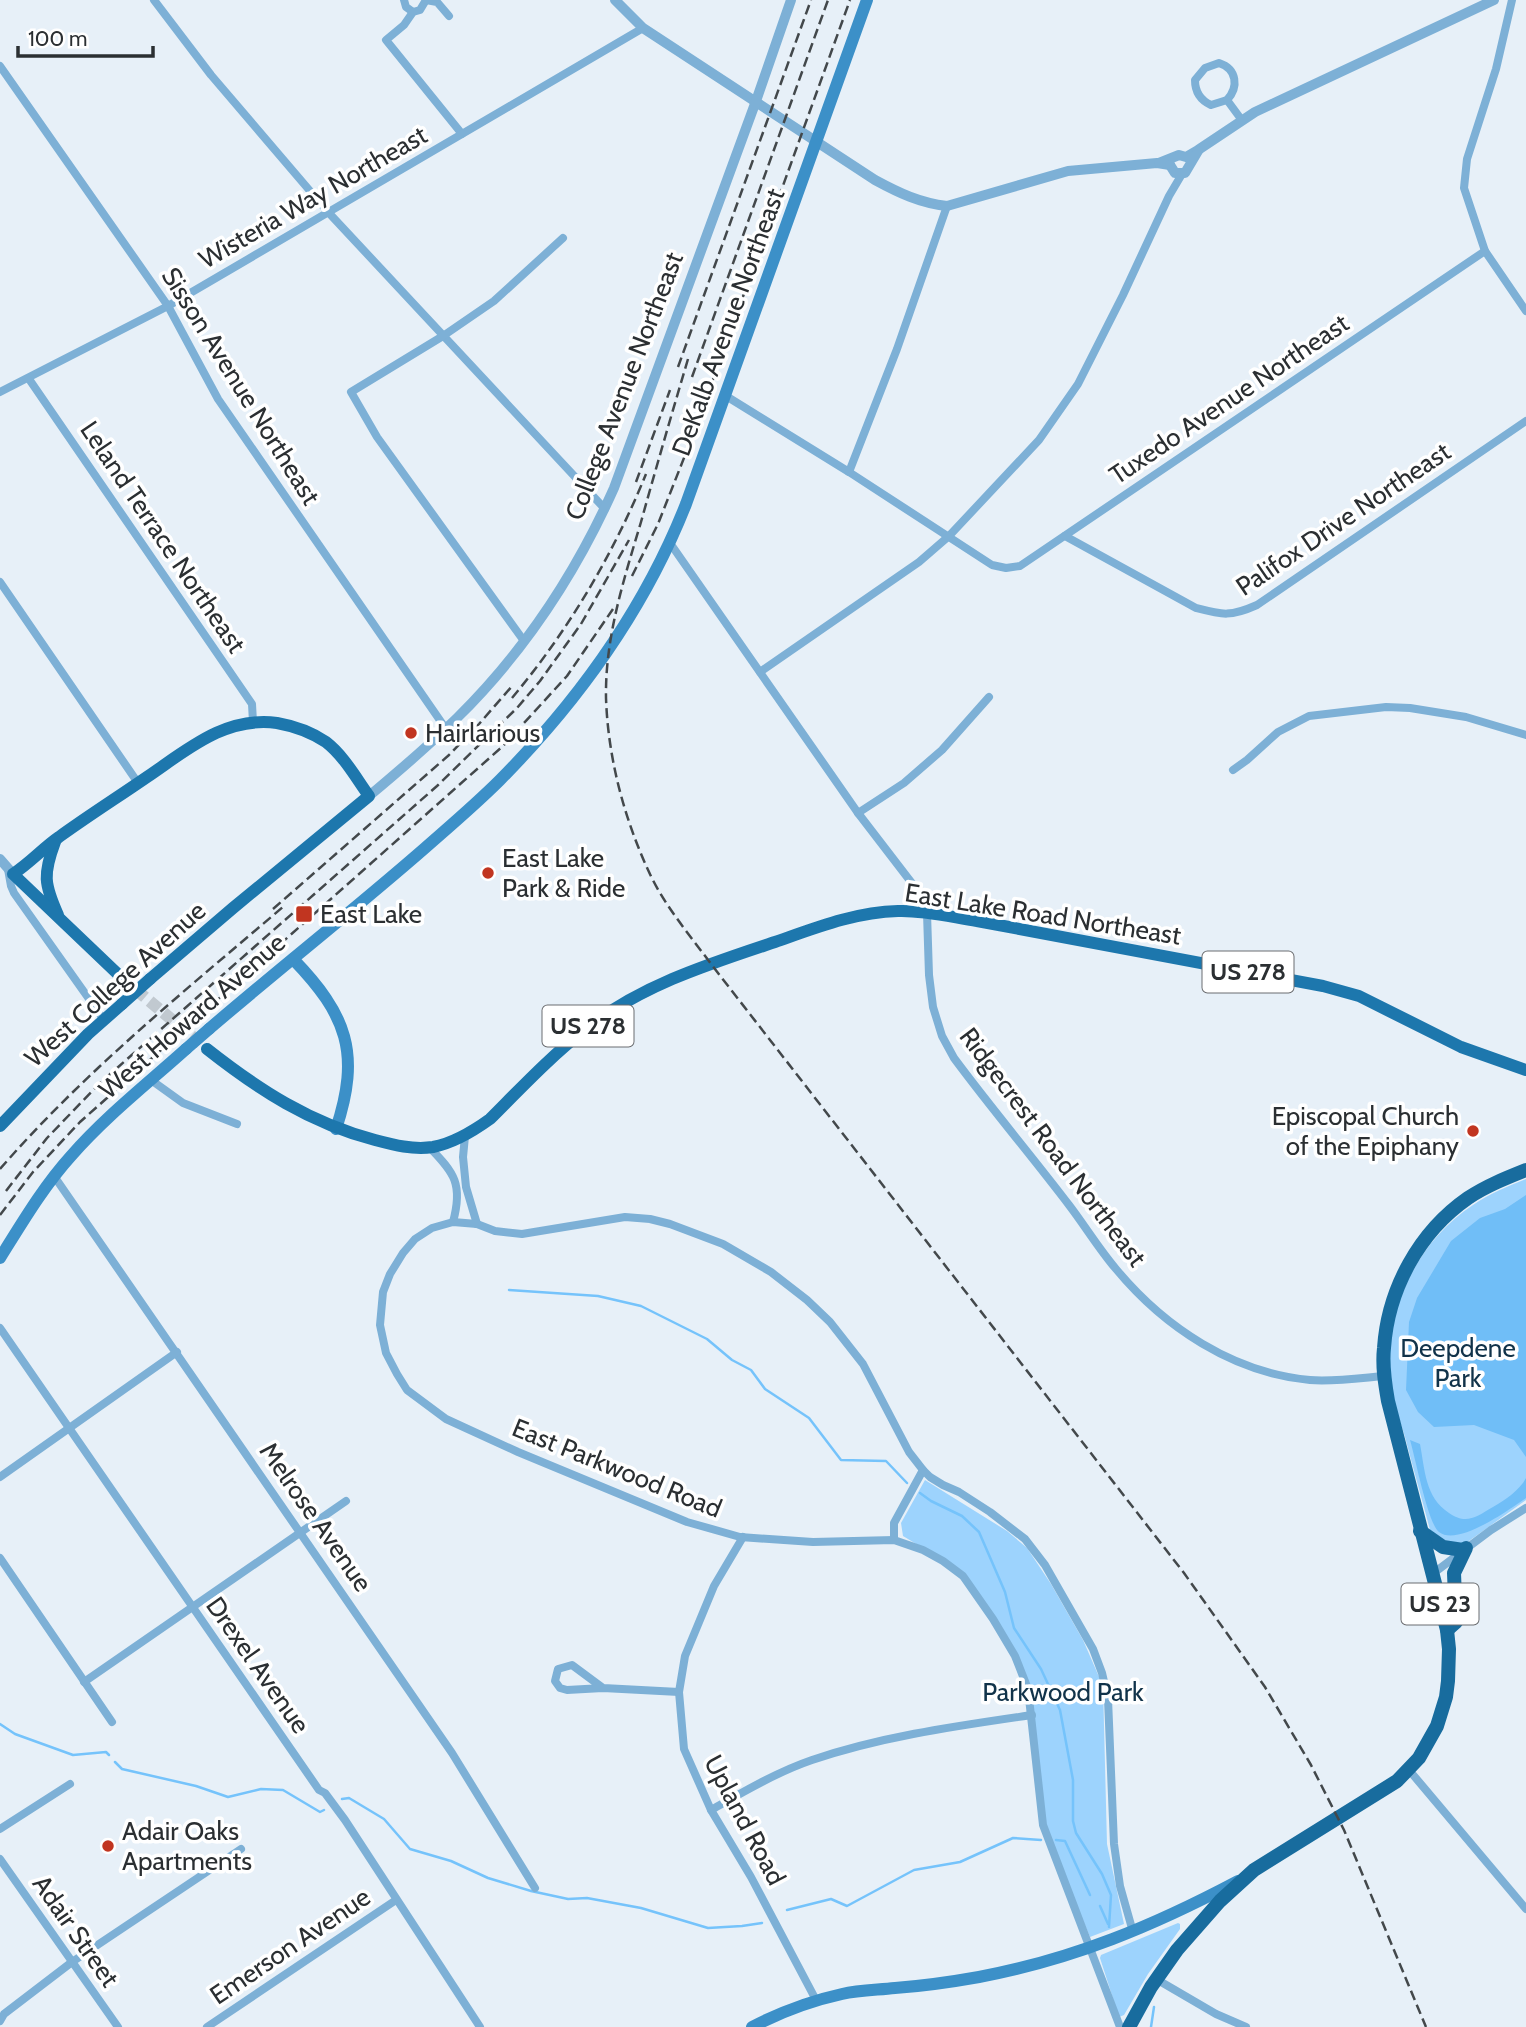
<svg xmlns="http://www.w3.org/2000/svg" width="1526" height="2027" font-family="Cabin,sans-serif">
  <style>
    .green { fill: #9dd3fd }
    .forest { fill: #70bef7 }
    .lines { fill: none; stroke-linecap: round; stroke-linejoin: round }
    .stream { stroke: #75c3fb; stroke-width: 2.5 }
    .primary-tunnel { stroke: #c1c9d0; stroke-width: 12; stroke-dasharray: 12 6; stroke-linecap: butt }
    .minor { stroke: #7db0d6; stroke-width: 8 }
    .tertiary { stroke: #7db0d6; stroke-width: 10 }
    .secondary { stroke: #3c90c8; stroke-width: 12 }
    .primary { stroke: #1d77ad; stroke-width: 12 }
    .trunk { stroke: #186c9e; stroke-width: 14 }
    .rail { stroke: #43484b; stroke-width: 2.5; stroke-dasharray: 10 5; stroke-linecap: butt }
    .secondary-bridge { stroke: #3c90c8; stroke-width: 12 }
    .primary-bridge { stroke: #1d77ad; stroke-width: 12 }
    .poi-dot { fill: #c13520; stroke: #fff; stroke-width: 2.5 }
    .labels { text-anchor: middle; stroke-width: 7; stroke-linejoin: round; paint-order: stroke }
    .shield { fill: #fff; stroke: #6b6d70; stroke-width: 2 }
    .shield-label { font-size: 24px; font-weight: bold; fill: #2b2f32 }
    .street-label { font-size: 26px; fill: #2b2f32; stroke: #fff }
    .poi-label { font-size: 26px; fill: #2b2f32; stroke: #fff; text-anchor: start }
    .park-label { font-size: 26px; fill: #11334a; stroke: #fff }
  </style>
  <rect width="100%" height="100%" fill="#e7f0f8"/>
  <g class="green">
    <path d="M1526,1179V1500L1462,1546H1454L1430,1530C1422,1499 1413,1468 1405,1437C1399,1417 1391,1396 1390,1375C1385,1308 1418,1241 1473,1205C1489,1194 1508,1186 1526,1179Z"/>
    <path d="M925,1480L1007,1531L1027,1548L1051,1584L1083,1640L1103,1686L1107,1844L1124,1924L1090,1937L1043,1825L1032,1715L1012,1655L966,1574L903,1536L901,1523Z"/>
    <path d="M1178,1923L1180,1924V1929L1148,1974L1124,2015L1119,2017L1100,1958L1101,1955Z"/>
  </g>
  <g class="forest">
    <path d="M1526,1195V1457L1514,1440L1474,1425L1434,1427L1418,1412L1406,1390L1409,1322L1417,1298L1451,1241L1480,1218L1505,1209Z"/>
    <path d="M1410,1440L1420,1444C1425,1470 1425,1497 1449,1513C1466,1525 1476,1517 1493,1507C1505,1500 1520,1490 1526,1478V1498C1510,1509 1458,1547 1439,1532C1428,1524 1415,1456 1410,1440Z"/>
  </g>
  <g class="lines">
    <g class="stream">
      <path d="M509,1290L598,1296L641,1306L707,1339L732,1360L751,1370L765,1389L809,1418L841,1460L886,1461L907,1483"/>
      <path d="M920,1493L931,1501L962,1516L979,1532L1005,1592L1014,1628L1041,1669L1060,1710L1073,1780V1821L1076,1833L1102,1874L1111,1895L1109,1927"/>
      <path d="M0,1724L15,1734L73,1755L106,1752L109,1755"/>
      <path d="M115,1762L122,1769L196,1786L228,1797L261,1789L283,1790L320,1812L324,1810"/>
      <path d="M342,1799L349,1798L384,1819L410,1849L451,1861L488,1878L531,1891L568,1899L587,1898L641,1908L708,1928L742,1926L762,1923"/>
      <path d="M1056,1840L1065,1841L1090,1895"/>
      <path d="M1100,1906L1108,1924"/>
      <path d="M787,1910L831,1899L847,1906L914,1870L960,1862L1013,1838L1041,1840"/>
      <path d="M1151,2027L1154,2007"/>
    </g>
    <path class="primary-tunnel" d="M122,978L207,1049"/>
    <g class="minor">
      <path d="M154,0L211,75L328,212L605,509"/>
      <path d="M404,0L406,7L413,12"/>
      <path d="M426,0L420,10L413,12L404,25L386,40L462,134"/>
      <path d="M426,0L437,2L449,16"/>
      <path d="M1512,0L1496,69L1467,159L1464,188L1485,251L1526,311"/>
      <path d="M1219,63C1237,69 1239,87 1227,100L1211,105C1200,100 1195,92 1195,80L1205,68Z"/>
      <path d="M0,66L168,306L218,399L446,729"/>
      <path d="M1227,100L1241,119"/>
      <path d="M29,379L252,704L253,722"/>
      <path d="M0,392L168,306L643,28"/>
      <path d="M726,396L849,472L992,565L1006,568L1020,566L1485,251"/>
      <path d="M849,472L897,349L947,206"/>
      <path d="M1065,536L1196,608C1223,615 1230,617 1257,605L1526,421"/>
      <path d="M670,543L858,813L921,895L927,913L929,975L933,1007L942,1036L954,1058C991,1108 1031,1155 1069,1205C1085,1226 1099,1249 1116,1269C1164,1327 1233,1373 1310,1380C1333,1382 1361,1378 1384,1376"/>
      <path d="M0,582L138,783"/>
      <path d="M524,641L377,437L351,392L443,336L494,301L563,238"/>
      <path d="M760,672L919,562L949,536L1039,440L1078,384L1123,295L1169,196L1182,174"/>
      <path d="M1233,770L1247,760L1278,732L1309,716L1386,707L1410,708L1466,717L1526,735"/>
      <path d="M858,813L904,783L942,750L989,697"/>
      <path d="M8,869L11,886L14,893L104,1020"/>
      <path d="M151,1080L183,1103L237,1124"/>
      <path d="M465,1136L463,1157L466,1187L477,1224"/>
      <path d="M429,1147C455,1173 463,1185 453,1222"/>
      <path d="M54,1176L452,1753L535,1888"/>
      <path d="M0,1328L319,1790L325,1793L345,1820L480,2027"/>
      <path d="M0,1477L177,1352"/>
      <path d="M743,1537L714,1586L685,1656L679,1692L684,1749L711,1810L751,1877L816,2000"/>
      <path d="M894,1540V1523L923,1470"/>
      <path d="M0,1558L112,1722"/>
      <path d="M1431,1575L1491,1530L1526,1508"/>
      <path d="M84,1682L346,1501"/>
      <path d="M603,1688L572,1665L558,1669L555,1681L560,1688L567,1690L603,1688L679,1692"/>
      <path d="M1409,1770L1526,1909"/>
      <path d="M711,1810C743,1792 777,1772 812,1760C883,1736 957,1726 1032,1715"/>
      <path d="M0,1829L70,1784"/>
      <path d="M0,1859L118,2027"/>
      <path d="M1156,1979L1216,2014L1246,2027"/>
      <path d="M0,2021L4,2014L72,1962L241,1849"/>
      <path d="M207,2027L396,1900"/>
      <path d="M1120,2027L1043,1825L1028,1689L1015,1656L993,1619L963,1576L943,1561L923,1550L894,1540L813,1542L740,1537L687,1522L518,1452L446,1419L407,1390L397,1374L386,1353L380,1325L383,1292L390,1274L403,1253L415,1239L432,1228L453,1222L477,1224L495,1231L522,1234L625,1217L650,1219L670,1224L723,1244L771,1272L807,1300L830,1322L863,1364L909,1452L923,1470L930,1477L943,1485L959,1492L990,1512L1025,1539L1045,1565L1093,1649L1102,1673L1108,1699L1114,1844L1120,1886L1133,1932"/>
    </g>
    <g class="tertiary">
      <path d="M615,0L643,28L875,180C899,193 920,203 947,206L1068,171L1157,163L1170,165"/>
      <path d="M1159,163L1179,155L1186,157L1198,150L1255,112L1494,0"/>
      <path d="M1170,165L1175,173H1185L1198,151"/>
      <path d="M369,796C399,771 429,745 457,718C524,652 576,573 614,488L756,101L791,0"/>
      <path d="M0,859L13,874"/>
    </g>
    <g class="secondary">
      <path d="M293,959C347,1015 361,1053 336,1129"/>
      <path d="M209,1029C280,968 354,910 425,848C450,826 476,804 500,780C578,701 645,608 686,504L867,0"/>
      <path d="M0,1258C22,1223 43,1187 71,1156C105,1117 147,1084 186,1049"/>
      <path d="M752,2027C781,2012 810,2001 842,1994C859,1990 877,1990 895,1988C923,1986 951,1982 979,1977C1074,1959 1153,1926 1238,1881"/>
    </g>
    <g class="primary">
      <path d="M55,842C43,874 44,884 58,915"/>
      <path d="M122,978L13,874C30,863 43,848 59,837C88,816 118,797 147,777C187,750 225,716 277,723C294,726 311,732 326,742C344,756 356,778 369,796L233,908L150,979"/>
      <path d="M207,1049C259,1090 310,1123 375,1140C394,1145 413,1150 433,1147C454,1143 472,1132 490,1119C521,1088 552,1055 587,1028C642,985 709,964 775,942C815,928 855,912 898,911C924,910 951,917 977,921L1323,986L1359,996L1461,1047L1526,1070"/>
      <path d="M0,1126L88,1034L122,1004"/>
    </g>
    <g class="trunk">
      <path d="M1420,1531L1443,1547L1463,1550"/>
      <path d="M1447,1630L1456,1622L1454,1573L1466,1548"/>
      <path d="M1129,2027L1151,1987L1177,1950L1220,1901L1254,1870L1397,1781L1419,1758L1437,1726L1446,1697L1448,1681L1449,1649L1447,1630L1388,1401C1385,1384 1382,1366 1384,1348C1388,1289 1419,1232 1468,1198C1486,1186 1506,1178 1526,1170"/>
    </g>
    <g class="rail">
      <path d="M688,359C672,413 656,468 641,522C624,579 605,637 606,698C608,758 624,818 649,872C664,905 689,934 711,964L1184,1573L1265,1687L1311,1765L1344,1830L1426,2027"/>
      <path d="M678,367L811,0"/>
      <path d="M692,377L828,0"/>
      <path d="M636,482L670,390"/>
      <path d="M632,576L658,524L693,435L850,0"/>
      <path d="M512,698C568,631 613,555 646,474"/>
      <path d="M273,909L449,755L479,724L513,685"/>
      <path d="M0,1169C85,1071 186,990 284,906"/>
      <path d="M6,1191L47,1138L100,1083L437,786L517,708L540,681L581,624L629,540"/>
      <path d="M0,1215L33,1172L80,1122L503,746L567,676L613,609"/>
    </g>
    <path class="secondary-bridge" d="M186,1049L209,1029"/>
    <path class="primary-bridge" d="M122,1004L150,979"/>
  </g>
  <g class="poi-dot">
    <circle cx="411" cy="733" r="7"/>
    <circle cx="488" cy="873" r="7"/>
    <rect x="295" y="905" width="18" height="18" rx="3.5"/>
    <circle cx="1473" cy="1131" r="7"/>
    <circle cx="108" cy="1846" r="7"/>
  </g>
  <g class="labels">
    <g class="shield">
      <rect x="1202.5" y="951.5" width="91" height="41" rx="5"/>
      <rect x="542.5" y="1005.5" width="91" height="41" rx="5"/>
      <rect x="1401.5" y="1583.5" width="77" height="41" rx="5"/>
    </g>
    <g class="shield-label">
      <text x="1248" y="980">US 278</text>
      <text x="588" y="1034">US 278</text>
      <text x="1440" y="1612">US 23</text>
    </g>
    <g class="street-label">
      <text transform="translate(313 197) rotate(-30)" y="9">Wisteria Way Northeast</text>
      <text transform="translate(728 322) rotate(-70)" y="9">DeKalb Avenue Northeast</text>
      <text transform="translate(241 386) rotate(58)" y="9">Sisson Avenue Northeast</text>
      <text transform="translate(624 386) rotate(-69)" y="9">College Avenue Northeast</text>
      <text transform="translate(1229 399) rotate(-34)" y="9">Tuxedo Avenue Northeast</text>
      <text transform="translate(1343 519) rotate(-34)" y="9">Palifox Drive Northeast</text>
      <text transform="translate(163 537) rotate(56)" y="9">Leland Terrace Northeast</text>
      <text transform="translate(1043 914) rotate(9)" y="9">East Lake Road Northeast</text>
      <text transform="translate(115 984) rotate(-42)" y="9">West College Avenue</text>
      <text transform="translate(192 1016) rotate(-41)" y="9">West Howard Avenue</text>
      <text transform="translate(1053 1147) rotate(53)" y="9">Ridgecrest Road Northeast</text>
      <text transform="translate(617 1468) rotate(22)" y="9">East Parkwood Road</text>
      <text transform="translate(316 1517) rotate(55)" y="9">Melrose Avenue</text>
      <text transform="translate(258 1665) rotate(55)" y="9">Drexel Avenue</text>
      <text transform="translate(745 1820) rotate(62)" y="9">Upland Road</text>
      <text transform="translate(76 1931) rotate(55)" y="9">Adair Street</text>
      <text transform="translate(290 1946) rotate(-34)" y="9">Emerson Avenue</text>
    </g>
    <g class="poi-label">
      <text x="425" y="742">Hairlarious</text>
      <text x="502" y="867">East Lake<tspan x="502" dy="30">Park &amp; Ride</tspan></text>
      <text x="320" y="923">East Lake</text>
      <text x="1459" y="1125" text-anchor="end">Episcopal Church<tspan x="1459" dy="30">of the Epiphany</tspan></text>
      <text x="122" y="1840">Adair Oaks<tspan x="122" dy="30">Apartments</tspan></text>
    </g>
    <g class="park-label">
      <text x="1458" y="1357">Deepdene<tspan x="1458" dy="30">Park</tspan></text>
      <text x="1063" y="1701">Parkwood Park</text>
    </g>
  </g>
  <path d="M18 46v10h135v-10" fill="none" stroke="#2b2f32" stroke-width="3.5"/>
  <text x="28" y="46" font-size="21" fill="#2b2f32" stroke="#ffffff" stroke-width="5" paint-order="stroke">100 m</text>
</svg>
